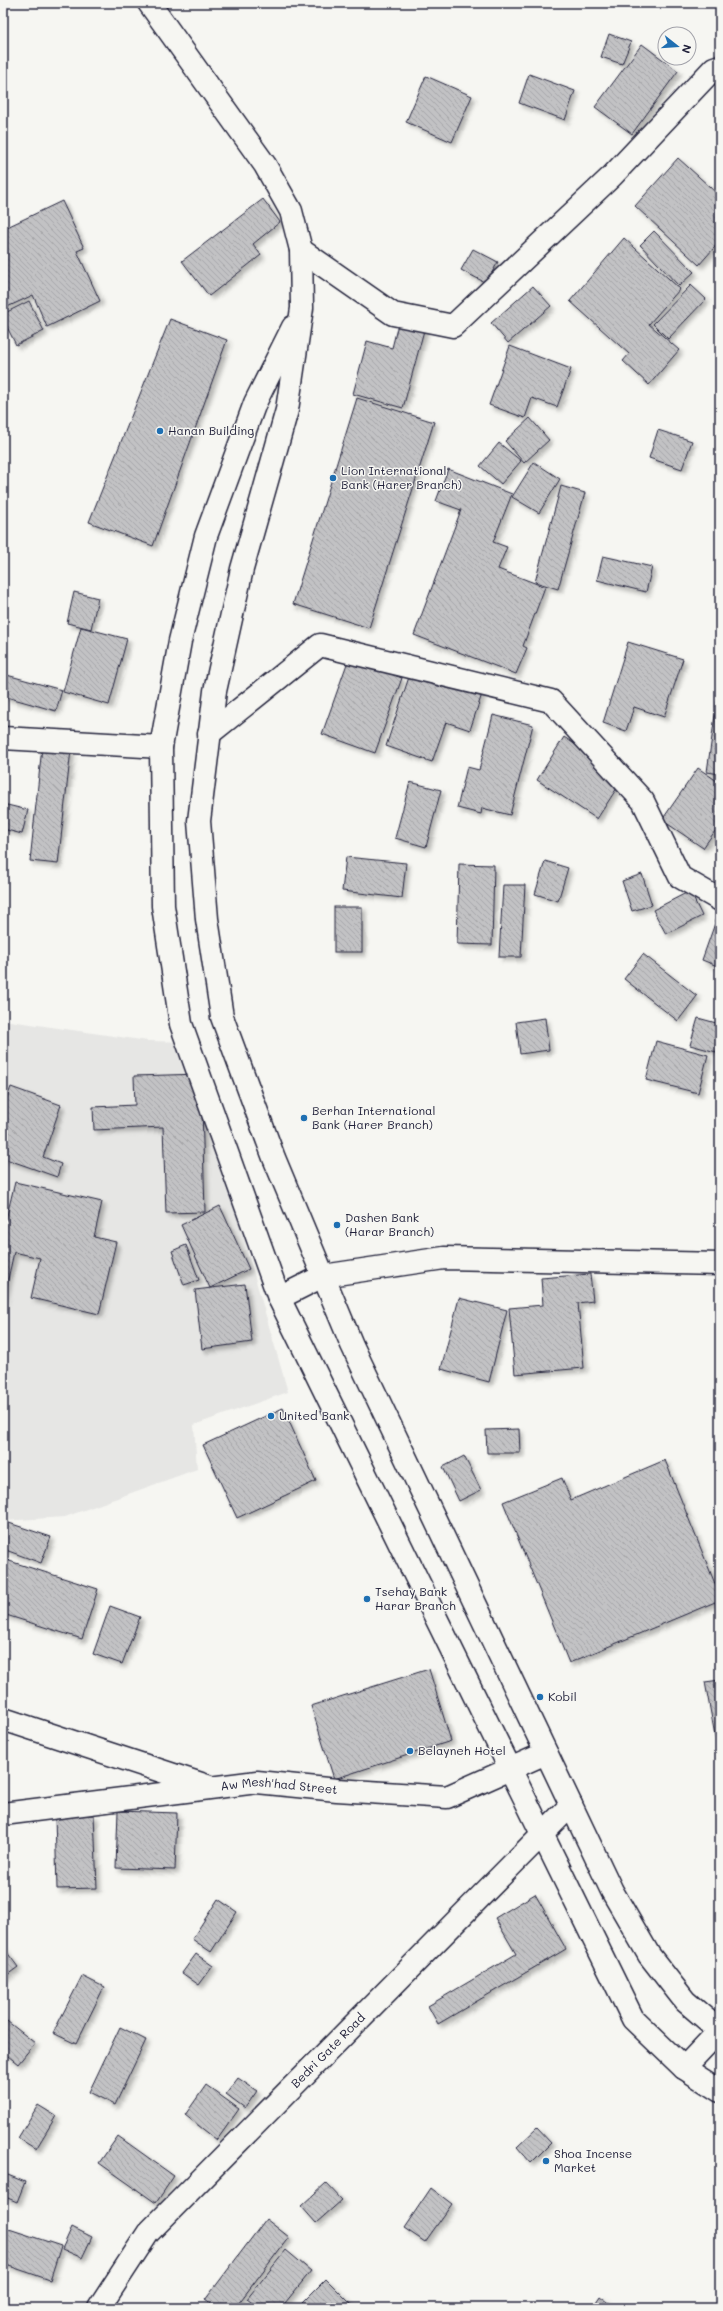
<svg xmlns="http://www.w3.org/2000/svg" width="723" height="2311" font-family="Mali,sans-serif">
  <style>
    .built { fill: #e6e6e4 }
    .building { fill: url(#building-back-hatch); stroke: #22223b; filter: url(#shadow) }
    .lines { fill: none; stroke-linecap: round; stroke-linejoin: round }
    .minor-casing { stroke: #22223b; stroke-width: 25 }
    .minor { stroke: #f6f6f2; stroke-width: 22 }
    .poi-dot { fill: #1f6fb2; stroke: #f6f6f2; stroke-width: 1.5 }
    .labels { text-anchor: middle; stroke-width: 3; stroke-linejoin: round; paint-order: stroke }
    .poi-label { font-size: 12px; fill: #22223b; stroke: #f6f6f2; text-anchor: start }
    .street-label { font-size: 12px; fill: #22223b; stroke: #f6f6f2 }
  </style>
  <defs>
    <pattern id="building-back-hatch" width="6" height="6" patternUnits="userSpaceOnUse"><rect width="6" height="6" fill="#c2c2c4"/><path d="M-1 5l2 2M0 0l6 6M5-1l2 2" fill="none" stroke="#a6a6a9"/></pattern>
    <filter id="shadow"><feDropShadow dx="3.5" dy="3.5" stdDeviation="2" flood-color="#0004"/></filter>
  </defs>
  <rect width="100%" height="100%" fill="#f6f6f2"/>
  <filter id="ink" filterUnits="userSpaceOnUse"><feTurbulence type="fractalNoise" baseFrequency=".025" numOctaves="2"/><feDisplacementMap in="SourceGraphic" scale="8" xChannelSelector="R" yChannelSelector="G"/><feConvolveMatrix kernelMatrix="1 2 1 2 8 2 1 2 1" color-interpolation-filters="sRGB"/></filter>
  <g filter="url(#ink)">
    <path class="built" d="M3,1020L148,1041L187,1042L288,1392L194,1425L197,1469L65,1517L3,1521Z"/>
    <g class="building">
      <path d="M609,34L631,42L622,64L601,57Z"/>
      <path d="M642,44L678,71L632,134L595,107Z"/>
      <path d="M529,74L575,91L565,120L519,103Z"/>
      <path d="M426,76L472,96L452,142L406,122Z"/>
      <path d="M678,158L720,196V241L699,265L635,206Z"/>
      <path d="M263,199L280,222L253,244L261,255L209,296L182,261Z"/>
      <path d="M62,201L84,248L77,251L100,301L47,327L33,295L5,308L3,303V229Z"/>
      <path d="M654,231L694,272L679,286L640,245Z"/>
      <path d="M624,238L680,289L649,324L679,350L649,385L623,361L629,354L570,301Z"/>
      <path d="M473,249L498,262L486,283L461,270Z"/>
      <path d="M691,285L706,299L668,339L653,324Z"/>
      <path d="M533,286L551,306L508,343L491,323Z"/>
      <path d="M29,301L44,331L16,345L3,319V314Z"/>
      <path d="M400,316L426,323L403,408L353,394L367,341L392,348Z"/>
      <path d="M170,319L227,340L153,546L89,522Z"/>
      <path d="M510,346L571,369L557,407L532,398L525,418L489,405Z"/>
      <path d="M357,398L434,422L369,628L293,604Z"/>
      <path d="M530,418L549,440L524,463L505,441Z"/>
      <path d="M658,430L692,441L682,469L649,458Z"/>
      <path d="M499,443L521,461L501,484L480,466Z"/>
      <path d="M534,462L560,479L539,513L512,497Z"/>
      <path d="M448,469L512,494L493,542L507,547L498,569L545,587L523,646L527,648L516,674L414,635L461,510L436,501Z"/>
      <path d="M561,486L585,493L558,589L535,582Z"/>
      <path d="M603,556L652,567L646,592L597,580Z"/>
      <path d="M74,592L98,598L91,629L67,623Z"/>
      <path d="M81,627L127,639L109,705L63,692Z"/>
      <path d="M628,642L683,659L664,717L634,707L626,731L603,723Z"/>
      <path d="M349,658L402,678L375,753L322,734Z"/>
      <path d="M412,668L483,691L470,730L446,722L432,762L386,746Z"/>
      <path d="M3,674L62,690L56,711L3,696Z"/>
      <path d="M717,701L720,702V774L707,772Z"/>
      <path d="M493,715L533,725L510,815L482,808L481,814L457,808L467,767L479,770Z"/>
      <path d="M564,737L624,777L597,819L537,780Z"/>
      <path d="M42,747L71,750L58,864L30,861Z"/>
      <path d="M698,768L720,783V824L703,848L662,820Z"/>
      <path d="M410,782L441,790L426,847L395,838Z"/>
      <path d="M3,804L28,810L22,834L3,829Z"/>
      <path d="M346,857L406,863L402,898L342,891Z"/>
      <path d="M545,861L568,868L558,901L535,894Z"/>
      <path d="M459,864L494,865L492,945L457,944Z"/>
      <path d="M642,874L652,905L632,911L622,881Z"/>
      <path d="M503,885H525L521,957H499Z"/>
      <path d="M690,891L702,916L666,934L653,910Z"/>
      <rect x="334" y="907" width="28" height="45"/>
      <path d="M719,912H720V967L702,960Z"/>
      <path d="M643,954L697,996L678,1021L624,979Z"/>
      <path d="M545,1018L549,1050L520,1054L516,1022Z"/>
      <path d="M698,1018L720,1024V1053L690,1045Z"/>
      <path d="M656,1041L708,1055L698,1093L646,1080Z"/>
      <path d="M201,1074L205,1212L166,1213L163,1127L94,1130L93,1107L135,1105L134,1076Z"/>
      <path d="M11,1087L61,1105L43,1157L61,1164L57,1177L3,1158V1108Z"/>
      <path d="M15,1182L102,1202L94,1237L116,1242L99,1314L31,1298L40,1258L14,1252L3,1302V1232Z"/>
      <path d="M220,1206L249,1269L210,1288L181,1225Z"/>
      <path d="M186,1245L199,1280L184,1285L172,1251Z"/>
      <path d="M590,1274L593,1301L578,1303L584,1368L515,1374L509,1308L543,1305L541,1278Z"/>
      <path d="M245,1284L252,1342L202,1349L195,1290Z"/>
      <path d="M459,1298L507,1310L489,1382L441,1369Z"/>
      <path d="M283,1408L316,1481L237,1518L203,1445Z"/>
      <path d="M519,1429L520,1453H487L486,1430Z"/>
      <path d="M464,1456L481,1490L459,1501L443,1467Z"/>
      <path d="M665,1460L720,1596V1600L569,1663L503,1502L562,1478L571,1500Z"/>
      <path d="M3,1521L51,1537L41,1563L3,1549Z"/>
      <path d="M3,1559L98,1589L82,1639L3,1614Z"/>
      <path d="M110,1606L140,1617L122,1664L93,1654Z"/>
      <path d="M429,1669L451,1741L334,1779L311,1706Z"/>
      <path d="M720,1680V1762L705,1682Z"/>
      <path d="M118,1811L177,1813L175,1870L116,1868Z"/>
      <path d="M94,1815L97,1888L57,1889L55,1816Z"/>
      <path d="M535,1894L566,1949L438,2024L428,2006L516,1954L495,1918Z"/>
      <path d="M218,1899L237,1912L211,1952L192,1939Z"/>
      <path d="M3,1947L18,1967L3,1978Z"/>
      <path d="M196,1954L213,1966L199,1985L182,1973Z"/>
      <path d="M82,1976L104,1987L76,2044L53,2033Z"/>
      <path d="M3,2018L35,2043L18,2064L3,2052Z"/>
      <path d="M120,2027L146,2040L115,2105L89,2092Z"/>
      <path d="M238,2078L257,2091L245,2108L226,2094Z"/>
      <path d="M206,2085L239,2109L217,2140L185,2115Z"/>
      <path d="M38,2105L56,2116L36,2149L18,2138Z"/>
      <path d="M537,2128L551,2143L531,2163L517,2147Z"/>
      <path d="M118,2136L174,2176L156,2203L99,2163Z"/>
      <path d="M3,2173L25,2182L17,2202L3,2196Z"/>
      <path d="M326,2183L342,2200L316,2223L301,2206Z"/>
      <path d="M431,2188L452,2204L425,2242L404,2228Z"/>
      <path d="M266,2219L289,2237L235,2308H216L205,2300Z"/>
      <path d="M3,2227L61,2246L50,2280L3,2264Z"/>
      <path d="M72,2227L92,2237L82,2258L62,2249Z"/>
      <path d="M286,2250L311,2271L281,2308H259L247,2299Z"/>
      <path d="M326,2279L355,2308H297Z"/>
      <path d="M600,2296L616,2308H592Z"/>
    </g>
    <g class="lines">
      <g class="minor-casing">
        <g id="minor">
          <path d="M149,3L265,165L291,211L301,250L302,308L287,410L242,569L215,691L199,821L207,919L222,1017L274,1158L352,1345L612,1891L649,1955L685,2001L720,2031"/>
          <path d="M301,250L393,314L453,326L612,176L714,68L720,66"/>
          <path d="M293,327L255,403L206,536L180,641L161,747L163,906L181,1024L279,1298L633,2019L684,2068L720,2091"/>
          <path d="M209,734L320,645L551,701L643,801L680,877L720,900"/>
          <path d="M3,738L161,747"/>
          <path d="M279,1298L323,1276L444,1258L720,1264"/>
          <path d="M3,1719L207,1786"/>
          <path id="s1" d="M3,1814L257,1782L337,1790L447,1797L546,1753"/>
          <path d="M684,2068L719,2031"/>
          <path id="s2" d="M99,2308L148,2233L571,1805"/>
        </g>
      </g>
      <use href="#minor" class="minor"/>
    </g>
  </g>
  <g class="poi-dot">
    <circle cx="160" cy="431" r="4"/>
    <circle cx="333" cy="478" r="4"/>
    <circle cx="304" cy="1118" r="4"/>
    <circle cx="337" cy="1225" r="4"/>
    <circle cx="271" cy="1416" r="4"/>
    <circle cx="367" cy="1599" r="4"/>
    <circle cx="540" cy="1697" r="4"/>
    <circle cx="410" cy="1751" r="4"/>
    <circle cx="546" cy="2161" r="4"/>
  </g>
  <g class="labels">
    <g class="poi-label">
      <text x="168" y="435">Hanan Building</text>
      <text x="341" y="475">Lion International<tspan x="341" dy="14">Bank (Harer Branch)</tspan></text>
      <text x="312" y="1115">Berhan International<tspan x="312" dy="14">Bank (Harer Branch)</tspan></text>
      <text x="345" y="1222">Dashen Bank<tspan x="345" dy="14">(Harar Branch)</tspan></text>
      <text x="279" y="1420">United Bank</text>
      <text x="375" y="1596">Tsehay Bank<tspan x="375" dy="14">Harar Branch</tspan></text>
      <text x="548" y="1701">Kobil</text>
      <text x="418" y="1755">Belayneh Hotel</text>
      <text x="554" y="2158">Shoa Incense<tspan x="554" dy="14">Market</tspan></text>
    </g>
    <g class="street-label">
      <text dy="4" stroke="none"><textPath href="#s1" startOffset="278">Aw Mesh'had Street</textPath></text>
      <text dy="4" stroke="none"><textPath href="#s2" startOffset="346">Bedri Gate Road</textPath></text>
    </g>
  </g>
  <rect width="723" height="2311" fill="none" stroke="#f6f6f2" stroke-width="16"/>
  <rect x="8" y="8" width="707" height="2295" fill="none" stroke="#22223b" stroke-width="1.5" filter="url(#ink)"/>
  <g transform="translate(677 46) rotate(107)"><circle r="19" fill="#f6f6f2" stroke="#a1a1a9"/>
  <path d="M0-3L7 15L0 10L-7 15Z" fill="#1f6fb2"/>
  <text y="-6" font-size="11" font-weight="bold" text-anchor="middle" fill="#22223b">N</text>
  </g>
</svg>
